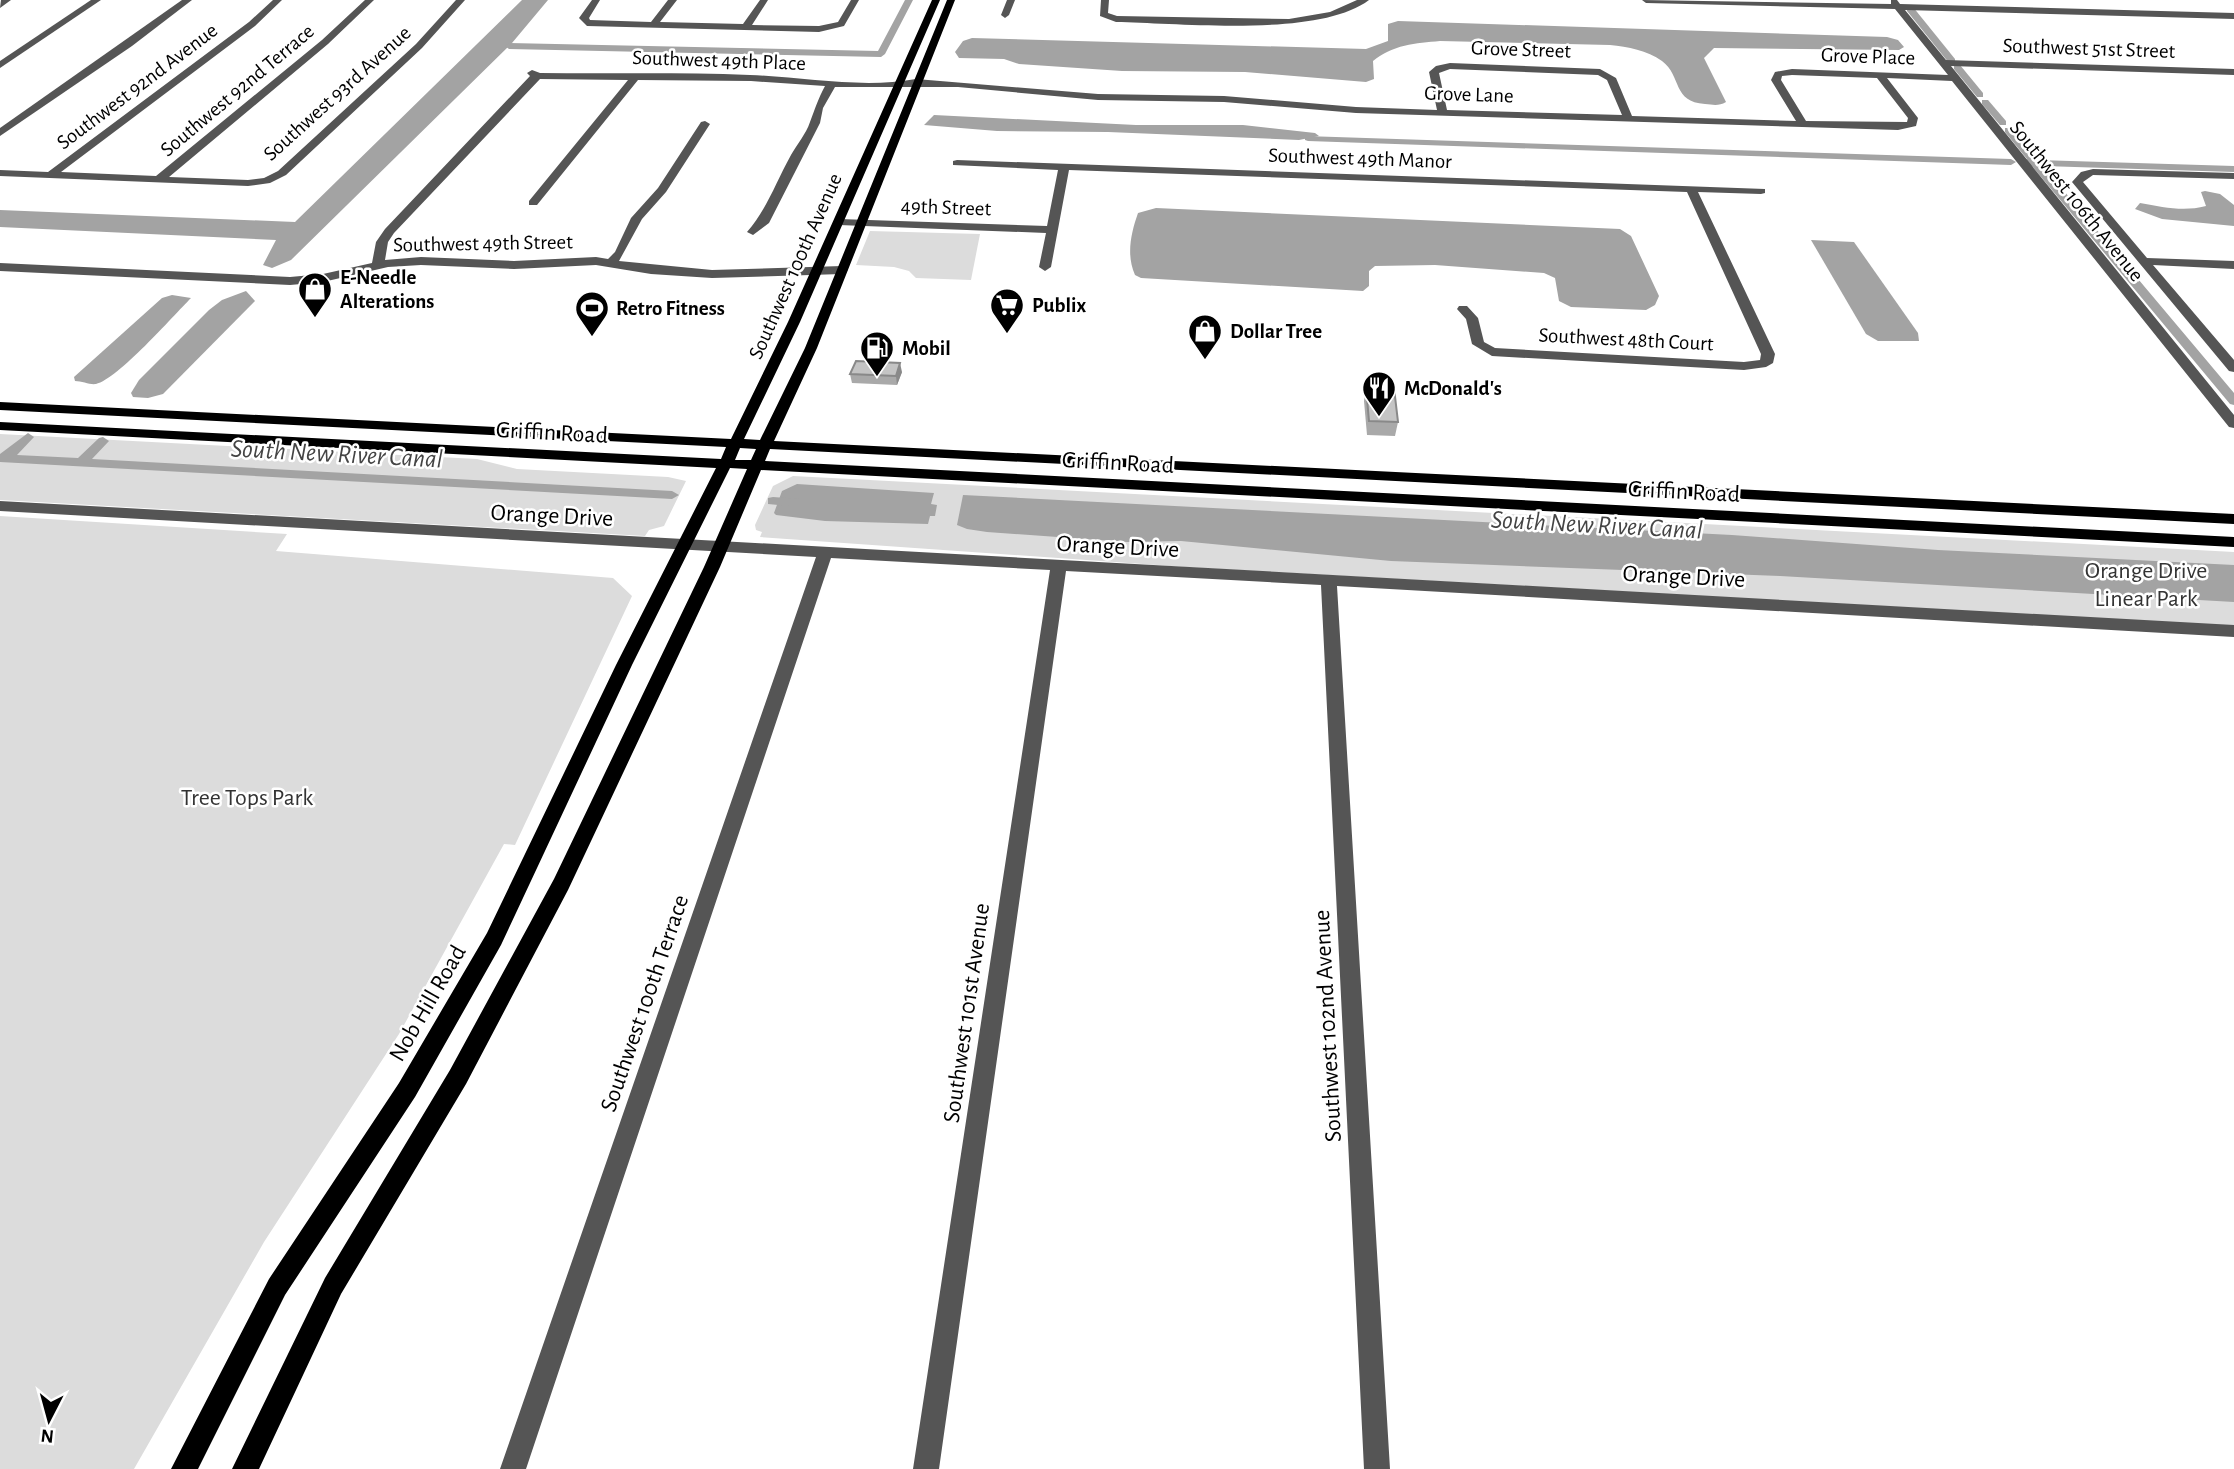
<svg xmlns="http://www.w3.org/2000/svg" width="2234" height="1469" font-family="'Alegreya Sans',sans-serif">
  <style>
    .green { fill: #dcdcdc }
    .water { fill: #a3a3a3 }
    .lines { fill: none; stroke-linecap: round; stroke-linejoin: round }
    .canal { fill: #a3a3a3; fill-rule: evenodd }
    .minor { fill: #555; fill-rule: evenodd }
    .major { fill: #000; fill-rule: evenodd }
    .wall { fill: #a9a9a9 }
    .shaded-wall { fill: #898989 }
    .building { fill: #c4c4c4; stroke: #898989; stroke-width: 2 }
    .labels { text-anchor: middle; stroke-width: 5; stroke-linejoin: round; paint-order: stroke }
    .far-street-label { font-size: 21px; fill: #000; stroke: #fff }
    .far-poi-label { font-size: 21px; font-weight: bold; fill: #000; stroke: #fff; text-anchor: start }
    .street-label { font-size: 24px; fill: #000; stroke: #fff }
    .park-label { font-size: 24px; fill: #333; stroke: #fff }
    .water-label { font-size: 26px; font-style: italic; fill: #444; stroke: #fff }
  </style>
  <rect width="100%" height="100%" fill="#fff"/>
  <g class="green">
    <path d="M870,231L980,234L971,280L916,278L909,271L894,267L856,265Z"/>
    <path d="M0,434L477,459L517,469L668,477L686,481L664,526L649,530L645,536L0,500Z"/>
    <path d="M793,476L2234,552V626L1185,567L760,537L762,532L756,530L755,525L773,486Z"/>
    <path d="M0,516L287,534L276,551L613,578L632,596L515,845L504,844L399,1034L264,1242L134,1469H0Z"/>
  </g>
  <g class="water">
    <path d="M522,0H548L512,43L291,260L272,268L263,265L276,240L0,227V210L295,222Z"/>
    <path d="M1398,21L1887,37L1898,40L1904,47L1899,50L1714,48L1704,58L1726,102C1719,106 1714,105 1705,104C1672,102 1682,76 1662,61C1647,50 1628,47 1610,45L1440,41C1416,43 1392,45 1373,61L1374,79L1366,82L1245,72L1122,71L1019,64L1004,59L959,58L955,52L963,41L972,38L1366,49L1388,41V24Z"/>
    <path d="M934,115L1136,125H1243L1315,133L1319,136L1299,140L1108,132L997,131L924,125Z"/>
    <path d="M2205,191L2220,194L2234,205V226L2162,219L2135,209L2140,203C2163,207 2183,212 2206,206L2201,192Z"/>
    <path d="M1156,208L1620,229L1631,236L1659,296L1655,305L1646,310L1571,307L1559,301L1555,278L1544,273L1435,265L1375,266L1369,271V286L1363,291L1141,278L1135,275C1126,255 1131,233 1138,213Z"/>
    <path d="M1811,240L1854,242L1918,333L1919,341H1878L1866,334Z"/>
    <path d="M246,291L255,301L163,394L148,398L133,397L131,393L139,380L209,310L222,300Z"/>
    <path d="M172,295L191,298C173,316 118,379 96,384C90,385 82,381 75,381L74,377L162,298Z"/>
    <path d="M797,484L934,493L931,504L937,505L935,516H930L928,524L825,521L776,515L774,513L782,491Z"/>
    <path d="M963,495L1732,535L1938,550L2234,565V602L1780,576L1391,561L1181,541L1127,542L987,532L967,529L957,525Z"/>
  </g>
  <g class="lines">
    <g class="canal">
      <path d="M905,0H913L885,54L881,57L509,49L505,46L509,43L878,51Z"/>
      <path d="M1907,7H1913L1955,59V63H1949L1907,11Z"/>
      <path d="M1954,65H1960L1983,93V97H1977L1954,69Z"/>
      <path d="M1982,100H1988L2006,121V125H2000L1982,104Z"/>
      <path d="M2005,128H2011L2038,160L2234,166V172L2043,166L2234,393V405L2230,404L2032,166L2024,164L2022,162L2027,159L2005,132Z"/>
      <path d="M1305,136L2011,159L2016,162L2011,165L1308,141L1305,140Z"/>
      <path d="M28,433L34,437L17,455L78,458L99,438L103,437L109,441L92,459L672,491L679,495L672,499L0,462V454Z"/>
      <path d="M773,497L799,499L806,503L799,507L768,504V498Z"/>
    </g>
    <g class="minor">
      <path d="M11,0L0,8L1,0Z"/>
      <path d="M91,0H101L0,68V61Z"/>
      <path d="M182,0H192L132,46L0,136V128Z"/>
      <path d="M273,0H282L255,26L61,172L156,176L322,40L365,0H374L328,44L169,177L248,180L264,178L278,171L416,44L456,0H465L422,48L286,175L270,183L248,186L0,176V170L48,172L249,22Z"/>
      <path d="M592,0H600L589,18L590,20L651,22L668,0H677L660,22L743,24L760,0H768L752,25L819,26L838,22L851,0H859L844,26L819,32L587,26L579,18Z"/>
      <path d="M1007,0H1015L1009,15L1005,18L1001,15Z"/>
      <path d="M1101,0H1109L1108,13L1117,16L1289,19L1330,12L1357,0H1369C1319,38 1180,23 1116,22L1100,16Z"/>
      <path d="M1642,0L1891,4V0H1897L1900,4L2234,13V19L1905,10L1946,60L2234,69V75L1951,66L2234,415V428L2229,427L1952,81L1887,78L1918,118L1916,126L1898,130L1356,113L1224,102L1098,100L958,87H835L823,108L820,123L769,223L753,235L747,232C767,209 776,182 791,155C797,144 806,134 810,122C815,109 818,99 825,86L751,81L638,80L537,205H529V201L628,80L540,79L394,233L388,242L385,260L421,257L514,261L596,257L608,259L615,252L631,218L658,188L701,122L705,121L710,124L666,192L642,219L619,261L712,270L842,266L848,270L842,274L712,278L651,274L596,265L514,269L421,265L388,267L323,282L290,285L0,271V263L290,277L323,274L372,263L376,242L385,229L530,76L527,73L532,70L540,73C610,74 679,72 750,75C804,77 862,89 916,79L1098,94L1224,96L1356,107L1437,110L1429,72L1436,66L1450,63L1600,69L1616,78L1632,116L1796,121L1771,80L1775,72L1792,69L1948,75L1895,9L1646,3ZM1450,69L1598,75L1607,80L1622,115L1447,110L1439,73ZM1792,75L1877,78L1908,118L1907,122L1806,121L1781,80L1782,76Z"/>
      <path d="M957,160L1765,189V193L1761,194L1698,192L1775,354L1773,363L1766,367L1744,370L1492,356L1472,344L1466,319L1457,309L1459,306H1467L1478,318L1484,342L1495,348L1744,362L1760,360L1761,354L1687,192L1069,170L1051,267L1045,271L1039,267L1046,233L839,225L833,222L839,219L1047,226L1058,170L953,165V161Z"/>
      <path d="M2093,169L2234,173V179L2093,175L2083,182L2147,258L2234,261V269L2153,265L2234,360V372L2229,371L2072,182L2081,172Z"/>
      <path d="M0,501L2234,625V637L1337,586L1390,1469H1364L1321,585L1066,571L939,1469H913L1050,570L831,558L526,1469H500L816,557L0,511Z"/>
    </g>
    <path class="major" d="M932,0H940L800,322L744,439L760,440L805,348L947,0H955L817,348L774,441L2234,514V524L770,449L765,461L2234,537V547L761,470L720,567L568,890L466,1084L341,1294L259,1469H232L325,1278L450,1070L554,879L704,567L747,469L730,468L632,665L501,945L415,1097L285,1295L198,1469H171L269,1279L399,1083L487,933L616,665L716,468L0,430V422L721,459L726,447L0,410V402L731,439L788,322ZM740,448L756,449L751,460H735Z"/>
  </g>
  <g class="wall">
    <path d="M902,372L897,385L852,383L850,374Z"/>
    <path d="M1366,387L1398,422L1395,436L1367,435L1364,401Z"/>
  </g>
  <path class="shaded-wall" d="M900,363L902,372L897,385L896,376Z"/>
  <g class="building">
    <path d="M856,361L900,363L896,376L850,374Z"/>
    <path d="M1366,387L1394,388L1398,422L1369,421Z"/>
  </g>
  <defs>
    <g id="shop-pin" transform="scale(1.75)"><path d="M0 17L-7.5 6A9.5 9.5 0 1 1 7.5 6Z" fill="#000" stroke="#fff"/><path d="M-5-2.5h2.3a2.7 3.5 0 0 1 5.4 0H5L5.5 6h-11ZM-1.5-2.5h3a1.5 2.3 0 0 0-3 0Z" fill="#fff"/></g>
    <g id="supermarket-pin" transform="scale(1.75)"><path d="M0 17L-7.5 6A9.5 9.5 0 1 1 7.5 6Z" fill="#000" stroke="#fff"/><path d="M-6-5.5h2.5l.6 2H6L4.5 2H-2.5L-4.4-4H-6ZM-1.5 3.2a1.3 1.3 0 1 0 .1 0ZM3 3.2a1.3 1.3 0 1 0 .1 0Z" fill="#fff"/></g>
    <g id="stadium-pin" transform="scale(1.75)"><path d="M0 17L-7.5 6A9.5 9.5 0 1 1 7.5 6Z" fill="#000" stroke="#fff"/><path d="M0-5a6.5 5 0 1 0 0 10a6.5 5 0 1 0 0-10ZM-3.5-1.8h7v3.6h-7Z" fill="#fff"/></g>
    <g id="fuel-pin" transform="scale(1.75)"><path d="M0 17L-7.5 6A9.5 9.5 0 1 1 7.5 6Z" fill="#000" stroke="#fff"/><path d="M-5.5-6h7V0h2V4h1.3V-2.5L3-4.5l.8-.8L6-3V5H2.5V1h-1V6h-7ZM-4.2-4.7v3.2H.2V-4.7Z" fill="#fff"/></g>
    <g id="restaurant-pin" transform="scale(1.75)"><path d="M0 17L-7.5 6A9.5 9.5 0 1 1 7.5 6Z" fill="#000" stroke="#fff"/><path d="M-5-6h1v4h1v-4h1v4h1v-4h1v5L-1.5 .5V6h-2V.5L-5-1ZM5-6V6H3V1.5H1.5Q1.5-4 5-6Z" fill="#fff"/></g>
  </defs>
  <g fill-rule="evenodd">
    <use href="#shop-pin" x="315" y="289"/>
    <use href="#supermarket-pin" x="1007" y="305"/>
    <use href="#stadium-pin" x="592" y="308"/>
    <use href="#shop-pin" x="1205" y="331"/>
    <use href="#fuel-pin" x="877" y="348"/>
    <use href="#restaurant-pin" x="1379" y="388"/>
  </g>
  <g class="labels">
    <g class="far-street-label">
      <text transform="translate(2089 48) rotate(2)" y="7">Southwest 51st Street</text>
      <text transform="translate(1521 49) rotate(2)" y="7">Grove Street</text>
      <text transform="translate(1868 56) rotate(2)" y="7">Grove Place</text>
      <text transform="translate(719 60) rotate(2)" y="7">Southwest 49th Place</text>
      <text transform="translate(137 86) rotate(-37)" y="7">Southwest 92nd Avenue</text>
      <text transform="translate(237 90) rotate(-40)" y="7">Southwest 92nd Terrace</text>
      <text transform="translate(337 93) rotate(-42)" y="7">Southwest 93rd Avenue</text>
      <text transform="translate(1469 94) rotate(2)" y="7">Grove Lane</text>
      <text transform="translate(1360 158) rotate(2)" y="7">Southwest 49th Manor</text>
      <text transform="translate(2077 201) rotate(51)" y="7">Southwest 106th Avenue</text>
      <text transform="translate(946 207) rotate(2)" y="7">49th Street</text>
      <text transform="translate(483 243) rotate(-1)" y="7">Southwest 49th Street</text>
      <text transform="translate(795 266) rotate(-66)" y="7">Southwest 100th Avenue</text>
      <text transform="translate(1626 339) rotate(3)" y="7">Southwest 48th Court</text>
    </g>
    <g class="far-poi-label">
      <text x="340" y="284">E-Needle<tspan x="340" dy="24">Alterations</tspan></text>
      <text x="1032" y="312">Publix</text>
      <text x="616" y="315">Retro Fitness</text>
      <text x="1230" y="338">Dollar Tree</text>
      <text x="902" y="355">Mobil</text>
      <text x="1404" y="395">McDonald's</text>
    </g>
    <g class="street-label">
      <text transform="translate(552 432) rotate(3)" y="8">Griffin Road</text>
      <text transform="translate(1118 462) rotate(3)" y="8">Griffin Road</text>
      <text transform="translate(1684 491) rotate(3)" y="8">Griffin Road</text>
      <text transform="translate(552 515) rotate(3)" y="8">Orange Drive</text>
      <text transform="translate(1118 546) rotate(3)" y="8">Orange Drive</text>
      <text transform="translate(1684 576) rotate(3)" y="8">Orange Drive</text>
      <text transform="translate(427 1003) rotate(-60)" y="8">Nob Hill Road</text>
      <text transform="translate(644 1003) rotate(-71)" y="8">Southwest 100th Terrace</text>
      <text transform="translate(966 1013) rotate(-82)" y="8">Southwest 101st Avenue</text>
      <text transform="translate(1327 1026) rotate(-93)" y="8">Southwest 102nd Avenue</text>
    </g>
    <g class="park-label">
      <text x="2146" y="578">Orange Drive<tspan x="2146" dy="28">Linear Park</tspan></text>
      <text x="247" y="805">Tree Tops Park</text>
    </g>
    <g class="water-label">
      <text transform="translate(337 453) rotate(3)" y="9">South New River Canal</text>
      <text transform="translate(1597 524) rotate(3)" y="9">South New River Canal</text>
    </g>
  </g>
  <g transform="translate(49 1420) rotate(186)" stroke="#ffffff" stroke-width="5" paint-order="stroke">
  <path d="M0-5L12 26L0 18L-12 26Z" fill="#000000"/>
  <text y="-10" font-size="19" font-weight="bold" text-anchor="middle" fill="#000000">N</text>
  </g>
</svg>
